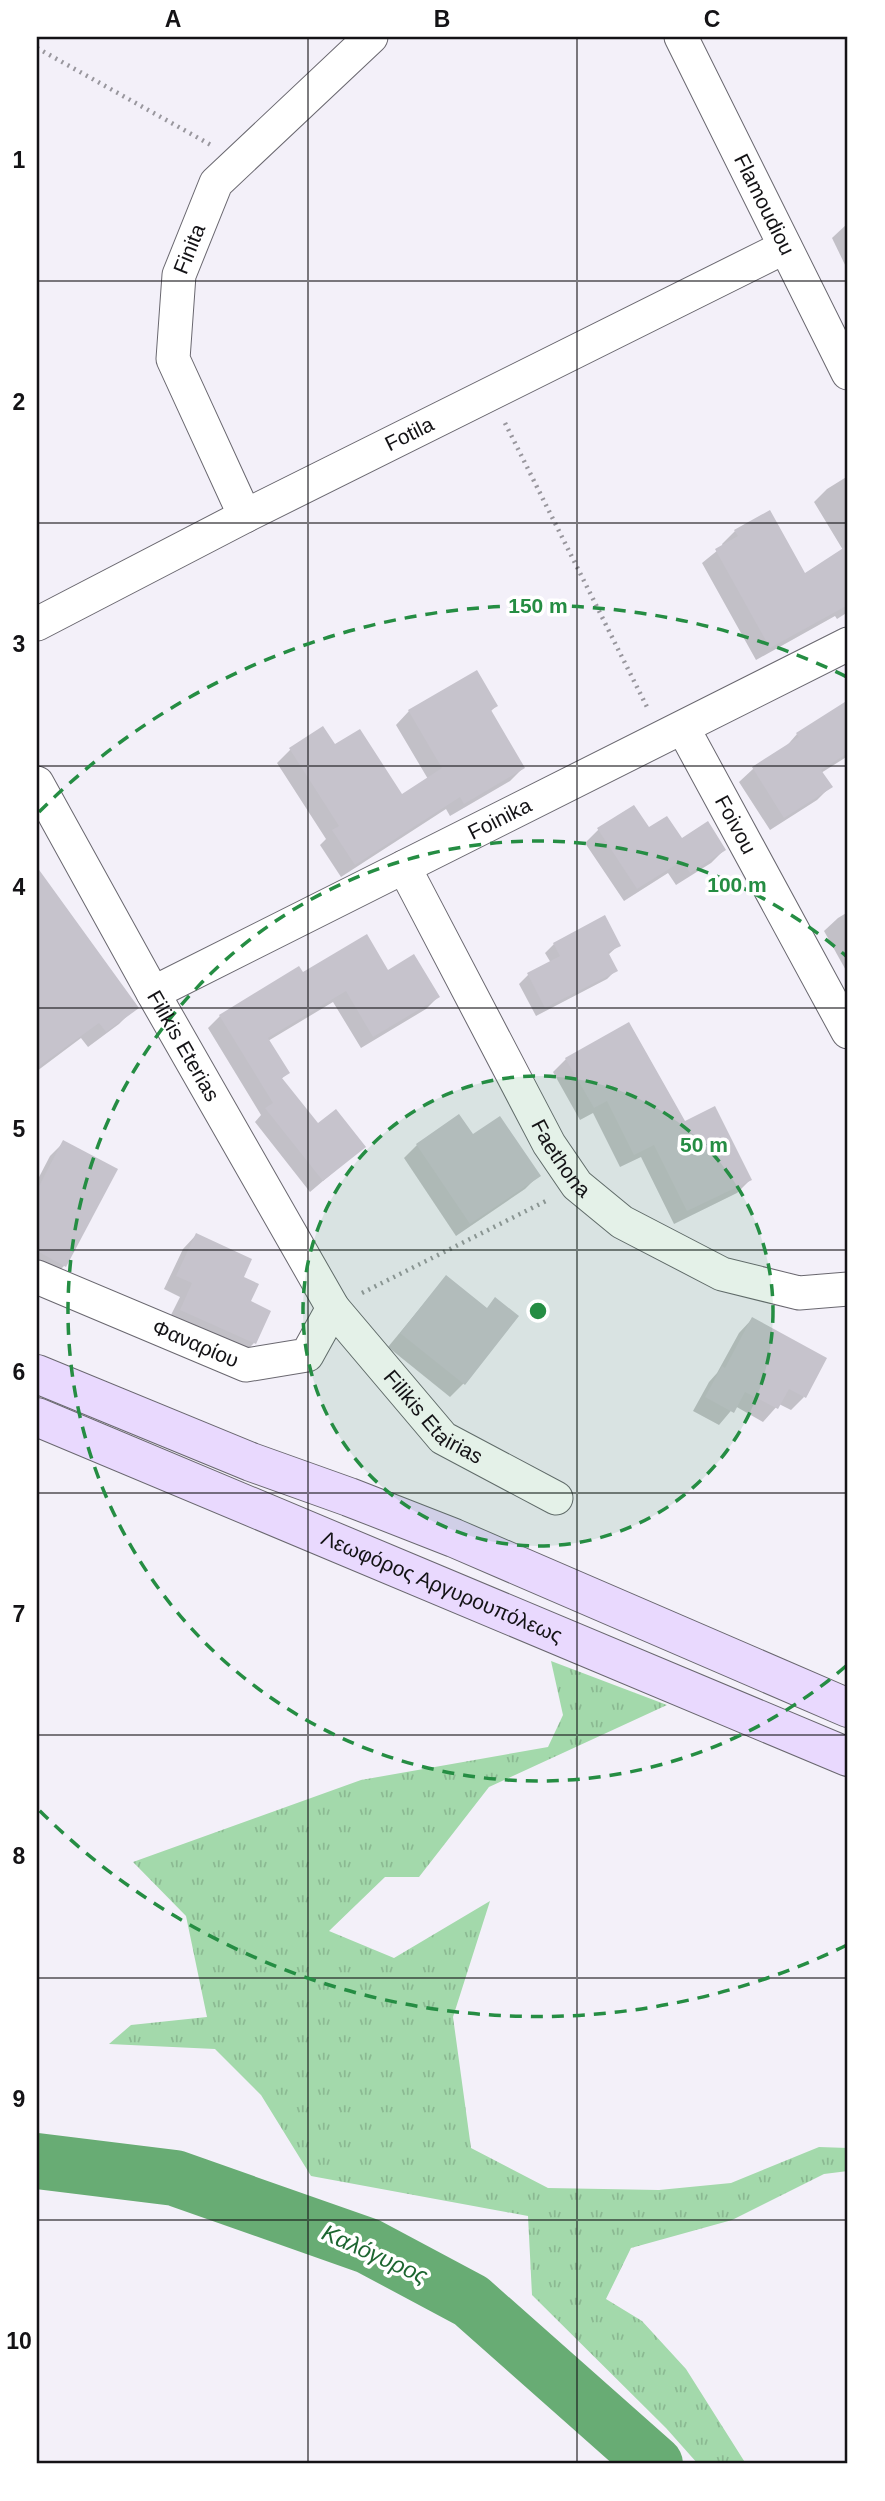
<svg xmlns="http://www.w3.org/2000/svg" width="885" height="2501" font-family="Arial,sans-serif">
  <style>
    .grass { fill: url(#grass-tufts) }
    .shadow { fill: #0003 }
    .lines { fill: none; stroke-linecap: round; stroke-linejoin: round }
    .river { stroke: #68ac74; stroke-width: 56 }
    .building { fill: #c6c3cc }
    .minor-casing { stroke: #69676f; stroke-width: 35 }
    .secondary-casing { stroke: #69676f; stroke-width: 40 }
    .path { stroke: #99979e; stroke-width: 4.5; stroke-dasharray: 2 5; stroke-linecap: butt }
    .minor { stroke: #fff; stroke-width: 33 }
    .secondary { stroke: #e9d9fe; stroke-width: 38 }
    .grid { fill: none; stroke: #141316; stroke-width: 2; stroke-opacity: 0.55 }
    .ring { fill: none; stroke: #258d43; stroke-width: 3.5; stroke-dasharray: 12 9 }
    .labels { text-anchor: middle; stroke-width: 7; stroke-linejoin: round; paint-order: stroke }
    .street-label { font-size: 21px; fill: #141316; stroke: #fff }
    .water-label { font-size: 23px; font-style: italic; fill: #1d6631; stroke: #fff }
    .centre { fill: #258d43; stroke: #fff; stroke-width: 3.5 }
    .ring-label { font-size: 21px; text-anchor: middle; font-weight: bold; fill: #258d43; stroke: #fff; stroke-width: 7; stroke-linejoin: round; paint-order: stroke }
    .neatline { fill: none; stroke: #141316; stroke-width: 2.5 }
    .grid-label { font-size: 23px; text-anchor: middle; font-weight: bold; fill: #141316 }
  </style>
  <defs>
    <pattern id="grass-tufts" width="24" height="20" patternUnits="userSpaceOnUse" patternTransform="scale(1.75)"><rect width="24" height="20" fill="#a3d9ab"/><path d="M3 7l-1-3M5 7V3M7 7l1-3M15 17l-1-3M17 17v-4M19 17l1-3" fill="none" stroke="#8bb992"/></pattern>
  </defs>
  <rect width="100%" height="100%" fill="#f3f0f9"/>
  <path class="grass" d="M551,1661L667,1705L489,1787L419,1877H385L329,1931L394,1958L490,1901L453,2017L471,2148L548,2188L659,2190L731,2183L819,2147L848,2148V2171L824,2174L732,2220L631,2248L606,2299L642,2321L686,2369L746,2464H698L666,2428L532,2295L528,2216L311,2176L261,2095L215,2049L109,2044L131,2025L207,2017L186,1916L133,1862L361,1780L548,1747L563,1715Z"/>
  <g class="shadow">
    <path d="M848,223V271L832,238Z"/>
    <path d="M848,476V612L837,619L835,616L756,660L702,563L723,546L722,544L735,531L804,575L843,550L814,502L827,489Z"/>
    <path d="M848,702V756L821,773L830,787L817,800L770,830L739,782L753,769L784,749L797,734Z"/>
    <path d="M496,706L490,712L523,768L510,781L450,816L446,809L341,877L320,845L326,839L277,763L290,750L334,747L401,796L428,779L396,725L409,711Z"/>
    <path d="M599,829H648L681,840L724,850L711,863L676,885L668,873L624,901L585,843Z"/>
    <path d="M45,881L136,1007L119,1024L88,1047L81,1038L37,1071V887Z"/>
    <path d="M848,912V974L824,931L838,918Z"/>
    <path d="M554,944L619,945L608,955L616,970L607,979L536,1016L519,984L528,975L551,963L545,953Z"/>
    <path d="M387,972L438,997L426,1009L361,1048L333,1002L268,1041L288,1073L281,1079L318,1125L363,1147L310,1192L255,1122L261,1115L208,1028L220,1016L302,974Z"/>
    <path d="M566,1059L685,1123L750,1180L737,1193L674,1224L641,1157L620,1167L593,1113L580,1120L553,1072Z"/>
    <path d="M473,1136L539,1175L525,1189L456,1236L404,1158L417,1145Z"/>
    <path d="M64,1142L115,1170L64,1266L51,1279L37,1271V1181L50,1156Z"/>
    <path d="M196,1235L241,1278L254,1343L241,1356L167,1323L180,1297L164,1289L183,1249Z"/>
    <path d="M446,1277L464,1383L450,1397L388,1347Z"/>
    <path d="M752,1319L804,1397L791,1410L779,1404L763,1422L735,1406L719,1425L693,1411L709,1382L717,1373L739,1333Z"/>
  </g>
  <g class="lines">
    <path class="river" d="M37,2161L175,2178L368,2246L471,2301L655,2464"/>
  </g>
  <g class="building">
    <path d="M770,510L805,573L848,545V605L770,648L715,549L738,536L734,530Z"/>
    <path d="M477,670L498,706L491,710L525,768L464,804L460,797L355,865L332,830L339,826L289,748L323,726L335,744L360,729L402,794L442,768L408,710Z"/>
    <path d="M848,700V753L821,770L833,787L784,818L752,767L799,737L796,733Z"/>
    <path d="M634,805L649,827L667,816L682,838L708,821L726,850L690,873L682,861L637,889L597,828Z"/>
    <path d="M37,867L139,1008L106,1032L99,1023L37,1068Z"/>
    <path d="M605,915L621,946L608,952L618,971L545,1008L527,973L560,956L553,943Z"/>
    <path d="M367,934L388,970L414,954L440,997L373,1037L346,991L268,1038L290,1073L282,1078L318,1123L336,1109L366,1147L323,1181L265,1108L273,1103L219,1015L299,966L303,972Z"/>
    <path d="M629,1022L685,1121L715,1106L752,1180L687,1211L654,1145L634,1155L607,1101L594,1108L565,1058Z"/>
    <path d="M459,1114L473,1134L500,1116L541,1176L470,1224L416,1144Z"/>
    <path d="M63,1140L118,1169L66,1267L37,1251V1190Z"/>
    <path d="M196,1233L252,1259L244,1277L259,1284L251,1301L271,1311L256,1344L180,1310L192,1283L176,1276Z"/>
    <path d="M446,1275L487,1308L495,1297L519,1316L465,1385L400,1333Z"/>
    <path d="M752,1317L827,1358L806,1398L789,1389L778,1409L745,1392L734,1413L705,1397L722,1366L725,1368Z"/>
  </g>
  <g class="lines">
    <g class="minor-casing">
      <g id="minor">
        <path id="s1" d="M681,37L848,373"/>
        <path id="s2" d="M245,516L173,359L179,275L216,183L371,37"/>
        <path id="s3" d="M37,624L245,516L785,247"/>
        <path id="s4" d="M683,728L848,1032"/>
        <path id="s5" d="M37,783L153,993L333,1308L443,1438L556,1498"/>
        <path id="s6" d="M404,867L549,1144L577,1185L622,1222L722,1274L799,1293L848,1289"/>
        <path id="s7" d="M153,993L848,644"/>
        <path id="s8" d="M37,1277L246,1365L307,1355L333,1308"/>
      </g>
    </g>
    <g class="secondary-casing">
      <g id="secondary">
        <path d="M37,1374L251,1462L349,1497L454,1538L848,1708"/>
        <path id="s9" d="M37,1417L848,1757"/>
      </g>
    </g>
    <g class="path">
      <path d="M37,48L211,145"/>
      <path d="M505,423L648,709"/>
      <path d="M362,1293L548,1200"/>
    </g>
    <use href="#minor" class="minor"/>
    <use href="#secondary" class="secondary"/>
  </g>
  <path class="grid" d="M308,37V2464M577,37V2464M37,281H848M37,523H848M37,766H848M37,1008H848M37,1250H848M37,1493H848M37,1735H848M37,1978H848M37,2220H848"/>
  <circle cx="538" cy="1311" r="235" fill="#258d43" fill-opacity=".12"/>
  <g class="ring">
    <circle cx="538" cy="1311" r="235"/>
    <path d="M846 1666A470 470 0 1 1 846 956"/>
    <path d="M847 1945A705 705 0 0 1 39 1810M39 812A705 705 0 0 1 847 677"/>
  </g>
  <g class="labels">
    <g class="street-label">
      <text dy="7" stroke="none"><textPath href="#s1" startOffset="187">Flamoudiou</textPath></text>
      <text dy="7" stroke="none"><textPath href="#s2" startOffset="285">Finita</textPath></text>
      <text dy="7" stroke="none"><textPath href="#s3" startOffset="418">Fotila</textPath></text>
      <text dy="7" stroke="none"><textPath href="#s7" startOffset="388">Foinika</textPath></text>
      <text dy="7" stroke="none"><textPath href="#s4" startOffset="110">Foivou</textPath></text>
      <text dy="7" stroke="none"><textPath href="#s5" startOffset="301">Filikis Eterias</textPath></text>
      <text dy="7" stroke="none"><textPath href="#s6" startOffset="331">Faethona</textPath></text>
      <text dy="7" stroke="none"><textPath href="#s8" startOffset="172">Φαναρίου</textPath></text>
      <text dy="7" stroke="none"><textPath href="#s5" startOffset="752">Filikis Etairias</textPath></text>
      <text dy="7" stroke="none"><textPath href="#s9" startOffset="439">Λεωφόρος Αργυρουπόλεως</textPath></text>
    </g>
    <g class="water-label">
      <text transform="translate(375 2254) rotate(24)" y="8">Καλόγυρος</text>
    </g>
  </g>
  <circle cx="538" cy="1311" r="10" class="centre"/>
  <g class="ring-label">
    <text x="538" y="613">150 m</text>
    <text x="737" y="892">100 m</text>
    <text x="704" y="1152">50 m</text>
  </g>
  <rect width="885" height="2501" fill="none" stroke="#ffffff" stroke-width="77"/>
  <rect x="38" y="38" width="808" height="2424" class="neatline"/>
  <g class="grid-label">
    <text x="173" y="27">A</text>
    <text x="442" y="27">B</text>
    <text x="712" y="27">C</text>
    <text x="19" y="168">1</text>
    <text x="19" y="410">2</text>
    <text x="19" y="652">3</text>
    <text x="19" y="895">4</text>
    <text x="19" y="1137">5</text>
    <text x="19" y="1380">6</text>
    <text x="19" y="1622">7</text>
    <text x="19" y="1864">8</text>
    <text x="19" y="2107">9</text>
    <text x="19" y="2349">10</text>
  </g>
</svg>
